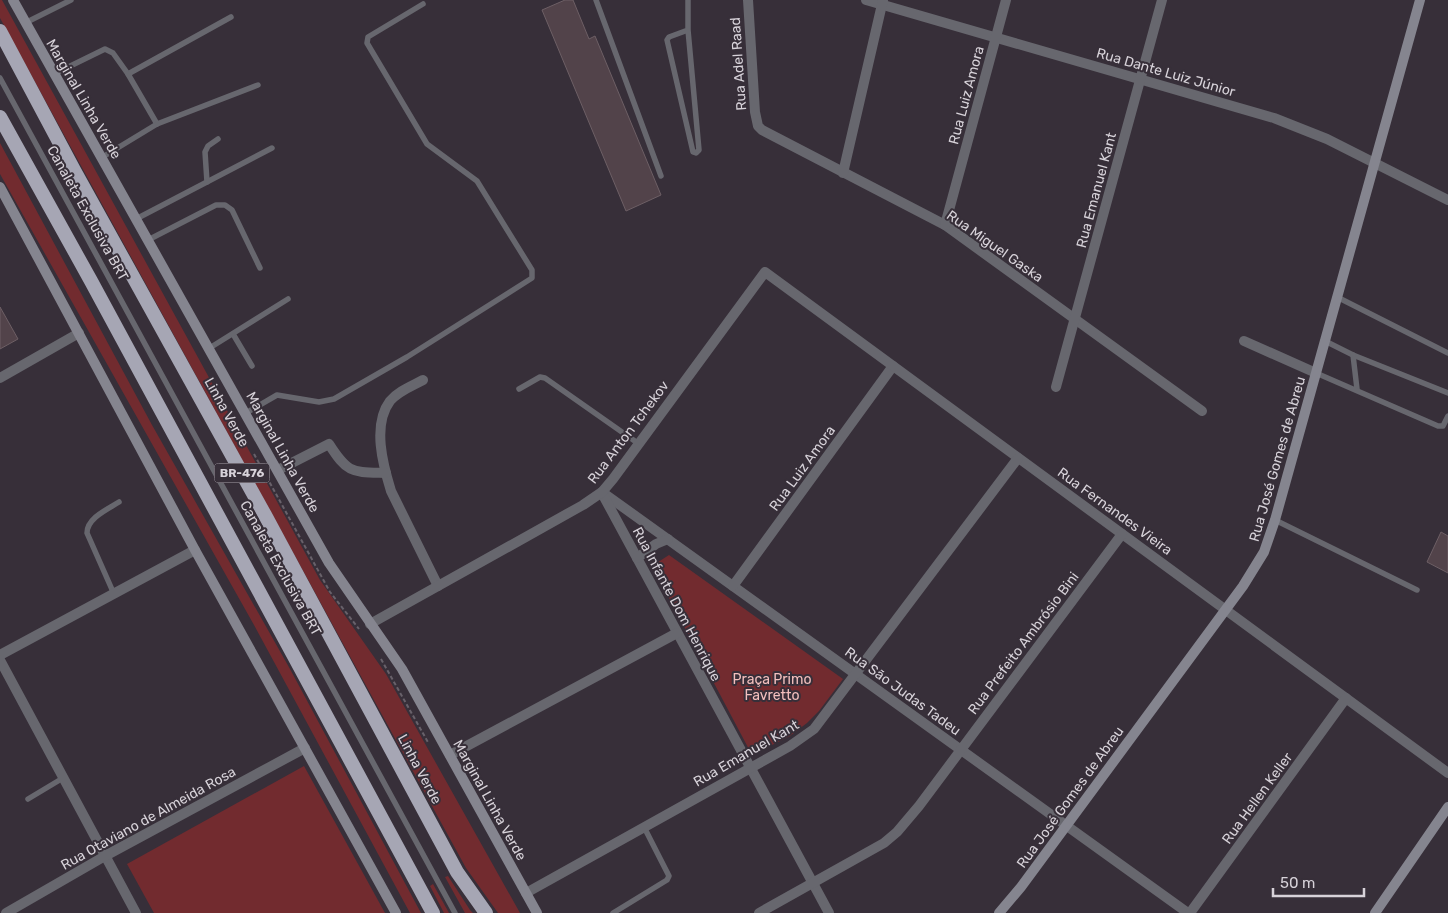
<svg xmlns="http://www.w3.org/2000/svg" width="1448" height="913" font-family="Rubik,sans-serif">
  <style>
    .green { fill: #722b2f }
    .building { fill: #52434a; stroke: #6d5f65 }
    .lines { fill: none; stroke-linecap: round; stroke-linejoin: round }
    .path { stroke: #68616a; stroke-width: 2; stroke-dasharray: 4 2.5; stroke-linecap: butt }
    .service { stroke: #67676e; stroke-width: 5.5 }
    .minor { stroke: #67676e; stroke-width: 10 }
    .tertiary { stroke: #67676e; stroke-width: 10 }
    .secondary { stroke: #85858f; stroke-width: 10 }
    .trunk { stroke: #a6a6b4; stroke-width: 14 }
    .labels { text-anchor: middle; stroke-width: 4; stroke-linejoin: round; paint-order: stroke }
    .shield { fill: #372f39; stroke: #a7a1a9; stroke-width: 1 }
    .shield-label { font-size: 12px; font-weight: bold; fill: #d7d2d9 }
    .street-label { font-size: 14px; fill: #d7d2d9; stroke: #372f39 }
    .park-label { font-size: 14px; fill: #f3bfbd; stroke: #372f39 }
  </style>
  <rect width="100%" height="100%" fill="#372f39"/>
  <g class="green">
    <path d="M0,0H2L320,580L386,674L520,913H498L466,868L0,18Z"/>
    <path d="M0,143L152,425L290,669L421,913H410L254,625L0,174Z"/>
    <path d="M669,555L843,679L819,711L807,723L790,736L752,755L652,566Z"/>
    <path d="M304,766L385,913H154L127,864Z"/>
    <path d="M448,876L470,910L473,913H465L445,877Z"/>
    <path d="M433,884L449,913H444L430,886Z"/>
  </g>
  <g class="building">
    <path d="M565,0H573L589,39L595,36L661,195L626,211L542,10Z"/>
    <path d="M0,307L18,339L0,349Z"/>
    <path d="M1441,532L1448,536V573L1427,562Z"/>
  </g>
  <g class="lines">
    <g class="path">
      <path d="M254,454L330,592L359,629"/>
      <path d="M381,659L429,744"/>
    </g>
    <g class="service">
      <path d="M596,0L661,176"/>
      <path d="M25,23L71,0"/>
      <path d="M688,30L669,37L667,40L693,152L696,153L699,150L688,30V0"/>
      <path d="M54,74L105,49L113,53L128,74L231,17"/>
      <path d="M128,74L157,124"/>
      <path d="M0,78L455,913"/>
      <path d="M101,158L157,124L258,85"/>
      <path d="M207,182L205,152L208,146L218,139"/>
      <path d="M136,219L272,148"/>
      <path d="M148,240L216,205H225L232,210L260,268"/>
      <path d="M1337,297L1448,353"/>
      <path d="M233,334L252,366"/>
      <path d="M1325,341L1353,355L1448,393"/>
      <path d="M208,349L288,299"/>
      <path d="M1353,355L1357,389"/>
      <path d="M1316,373L1438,426H1443L1448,416"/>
      <path d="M519,389L540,377L545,378L639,444"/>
      <path d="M246,413L277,395L319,402L334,399L407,357L532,278V270L477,181L427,144L367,43L368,37L423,4"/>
      <path d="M1275,520L1417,590"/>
      <path d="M114,594L87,533C87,518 108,509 119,502"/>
      <path d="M28,799L63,778"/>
      <path d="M613,913L667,880L669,876L644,827"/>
    </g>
    <g class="minor">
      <path d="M748,0L755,112L758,126L762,130L945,225L1202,411"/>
      <path d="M866,0L1274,118L1327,139L1448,200"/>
      <path d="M843,173L883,0"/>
      <path d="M945,225L1006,0"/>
      <path d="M1244,341L1316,373"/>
      <path d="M0,378L79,333"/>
      <path d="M423,380C412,386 398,391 390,401C372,425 383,465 391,491L438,586"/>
      <path d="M1056,387L1162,0"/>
      <path d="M278,470L329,444C348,474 352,472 386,473"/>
      <path d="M602,492L1188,913"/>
      <path d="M603,495L829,913"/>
      <path d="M637,558L656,544L668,539"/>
      <path d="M733,586L893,366"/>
      <path d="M370,624L583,505L602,492L613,479L765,272L1448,773"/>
      <path d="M0,655L195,550"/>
      <path d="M0,660L136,913"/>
      <path d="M450,755L677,633"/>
      <path d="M526,893L790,746L814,729L1018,458"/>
      <path d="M759,913L884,843L897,832L919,806L1122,534"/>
      <path d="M1190,913L1346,698"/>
    </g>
    <path class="tertiary" d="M6,913L105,856L305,748"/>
    <g class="secondary">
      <path d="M13,0L329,563L402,669L537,913"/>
      <path d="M0,187L195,550L396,913"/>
      <path d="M999,913L1021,887L1243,586L1264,552L1275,520L1420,0"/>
      <path d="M1375,913L1448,807"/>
    </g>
    <g class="trunk">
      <path d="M0,31L74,170L265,515L457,872L486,913"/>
      <path d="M0,117L91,281L433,913"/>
    </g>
  </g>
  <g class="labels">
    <rect class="shield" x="214.5" y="463.5" width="55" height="19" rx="4"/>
    <g class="shield-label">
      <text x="242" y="477">BR-476</text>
    </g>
    <g class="street-label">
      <text transform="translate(738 64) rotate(-94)" y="5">Rua Adel Raad</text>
      <text transform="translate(1166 72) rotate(16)" y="5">Rua Dante Luiz Júnior</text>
      <text transform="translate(966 95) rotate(-75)" y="5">Rua Luiz Amora</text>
      <text transform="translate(84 99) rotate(60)" y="5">Marginal Linha Verde</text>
      <text transform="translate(1096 190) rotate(-75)" y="5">Rua Emanuel Kant</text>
      <text transform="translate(88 213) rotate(61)" y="5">Canaleta Exclusiva BRT</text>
      <text transform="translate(995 246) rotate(35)" y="5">Rua Miguel Gaska</text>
      <text transform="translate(227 412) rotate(61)" y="5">Linha Verde</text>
      <text transform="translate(628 432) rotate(-53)" y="5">Rua Anton Tchekov</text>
      <text transform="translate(283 452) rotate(61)" y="5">Marginal Linha Verde</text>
      <text transform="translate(1277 459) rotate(-74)" y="5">Rua José Gomes de Abreu</text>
      <text transform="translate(802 468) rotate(-54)" y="5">Rua Luiz Amora</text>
      <text transform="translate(1115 511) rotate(36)" y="5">Rua Fernandes Vieira</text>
      <text transform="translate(281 568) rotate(61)" y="5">Canaleta Exclusiva BRT</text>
      <text transform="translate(677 604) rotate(62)" y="5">Rua Infante Dom Henrique</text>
      <text transform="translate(1023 643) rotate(-53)" y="5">Rua Prefeito Ambrósio Bini</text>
      <text transform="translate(903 691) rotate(36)" y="5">Rua São Judas Tadeu</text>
      <text transform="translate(746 753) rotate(-30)" y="5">Rua Emanuel Kant</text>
      <text transform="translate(420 769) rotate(62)" y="5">Linha Verde</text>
      <text transform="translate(1070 797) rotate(-54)" y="5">Rua José Gomes de Abreu</text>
      <text transform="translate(1257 798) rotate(-54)" y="5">Rua Hellen Keller</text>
      <text transform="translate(490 800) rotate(61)" y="5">Marginal Linha Verde</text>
      <text transform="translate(148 818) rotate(-29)" y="5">Rua Otaviano de Almeida Rosa</text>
    </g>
    <g class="park-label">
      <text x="772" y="684">Praça Primo<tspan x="772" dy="16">Favretto</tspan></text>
    </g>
  </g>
  <path d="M1273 888v8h91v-8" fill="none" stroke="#d7d2d9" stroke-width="2.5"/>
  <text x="1280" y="888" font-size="15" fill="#d7d2d9" stroke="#372f39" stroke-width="4" paint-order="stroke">50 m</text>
</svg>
